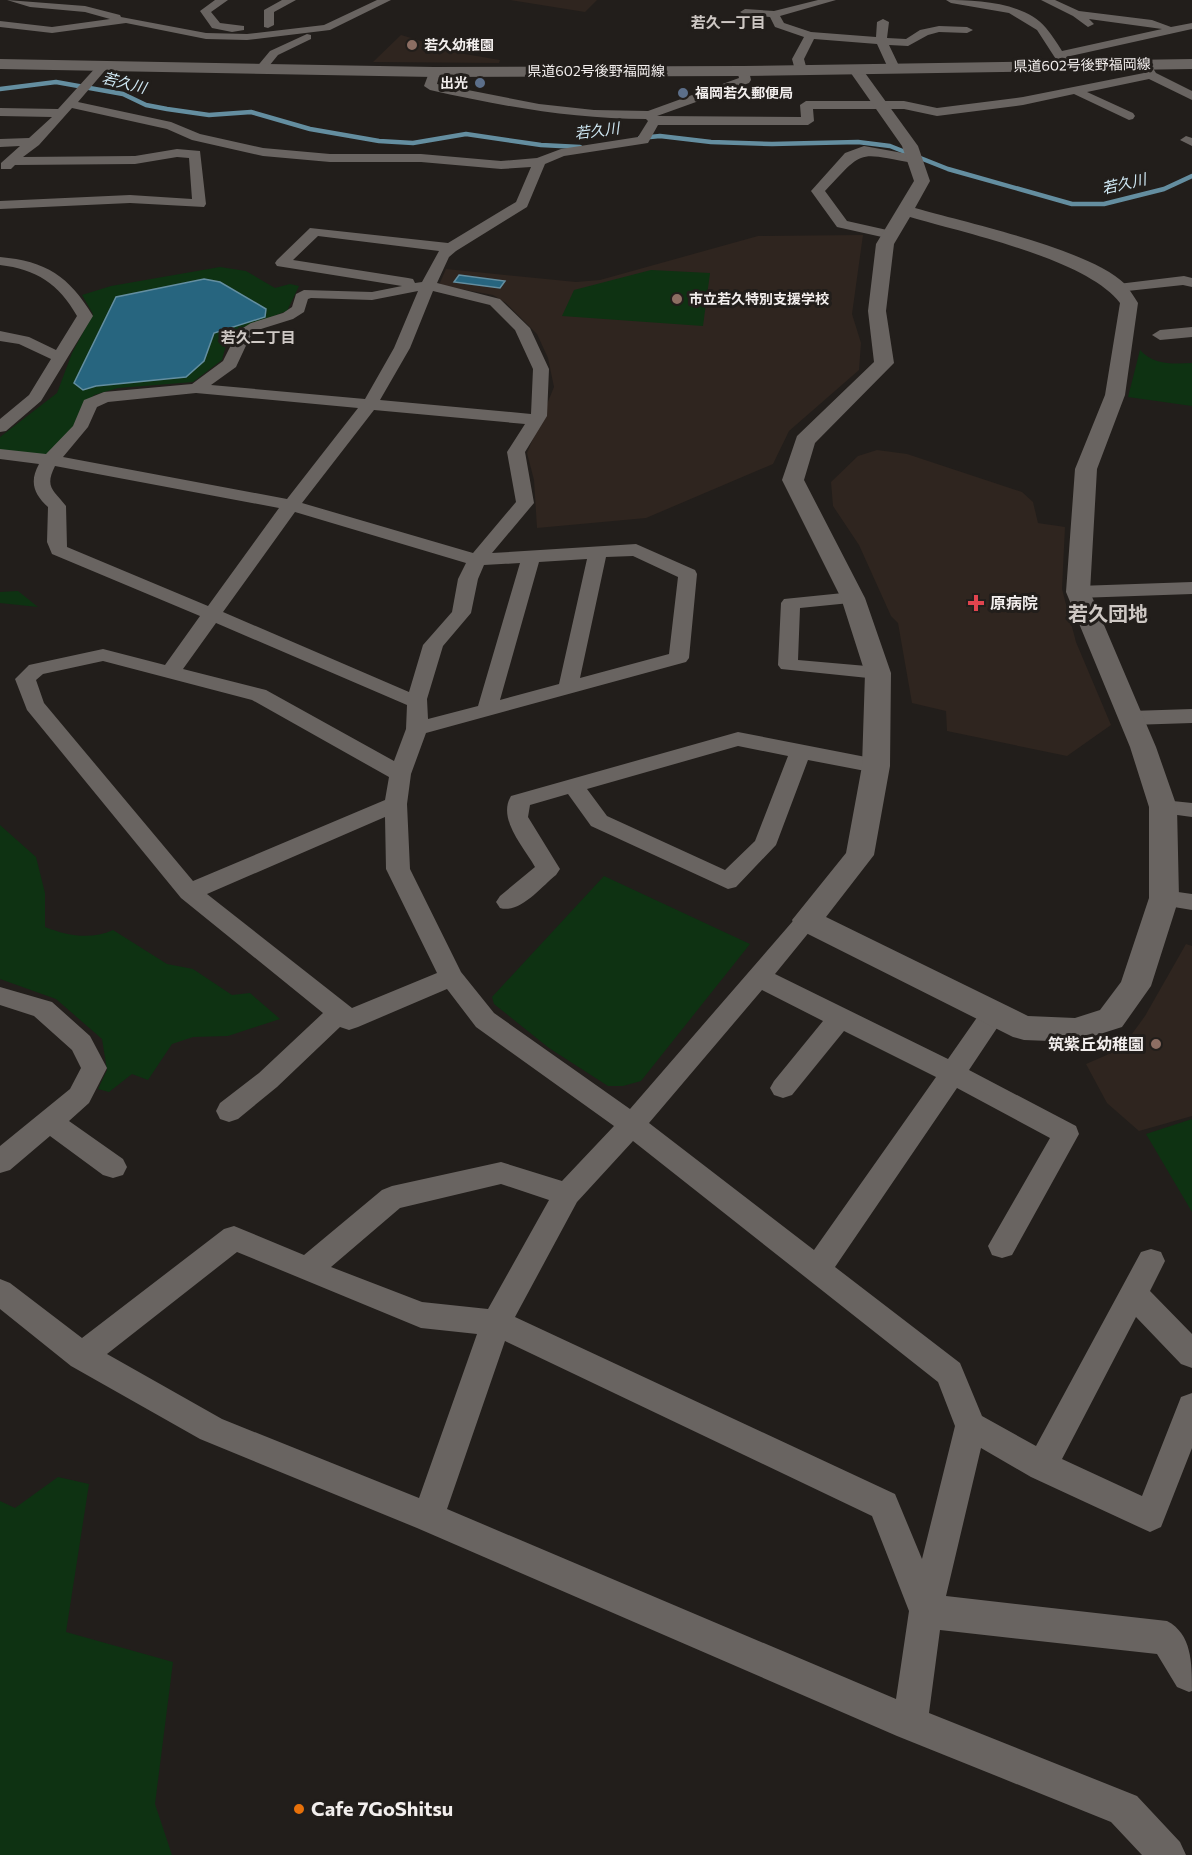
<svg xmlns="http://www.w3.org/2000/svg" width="1192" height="1855" font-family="Commissioner,'Noto Sans JP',sans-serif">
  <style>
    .built { fill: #2f251f }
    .green { fill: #0e3212 }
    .water { fill: #27657f; stroke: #648ea0; stroke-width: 1.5 }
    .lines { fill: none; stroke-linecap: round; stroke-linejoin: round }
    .stream { stroke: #648ea0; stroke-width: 4.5 }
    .minor { fill: #696461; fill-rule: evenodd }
    .tertiary { fill: #696461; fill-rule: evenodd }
    .secondary { fill: #696461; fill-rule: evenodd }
    .education-dot { fill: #8d6e63; stroke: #221e1b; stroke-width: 2 }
    .service-dot { fill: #5c6f8a; stroke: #221e1b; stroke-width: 2 }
    .health-dot { fill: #e0444e; stroke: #221e1b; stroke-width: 2 }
    .food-dot { fill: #e8710a; stroke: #221e1b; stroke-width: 2 }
    .labels { text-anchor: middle; stroke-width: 6; stroke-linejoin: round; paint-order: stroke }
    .far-poi-label { font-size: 14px; font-weight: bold; fill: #f2eeed; stroke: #221e1b; text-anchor: start }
    .far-street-label { font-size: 14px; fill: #f2eeed; stroke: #221e1b }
    .far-neighbourhood-label { font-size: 15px; font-weight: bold; fill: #cec8c4; stroke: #221e1b }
    .far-water-label { font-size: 15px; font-style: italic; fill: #cfe8f4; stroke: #221e1b }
    .poi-label { font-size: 16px; font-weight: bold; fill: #f2eeed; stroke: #221e1b; text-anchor: start }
    .quarter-label { font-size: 20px; font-weight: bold; fill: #cec8c4; stroke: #221e1b }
    .near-poi-label { font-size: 20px; font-weight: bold; fill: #f2eeed; stroke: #221e1b; text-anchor: start }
  </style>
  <rect width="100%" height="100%" fill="#221e1b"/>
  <g class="built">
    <path d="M510,0H597L585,12Z"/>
    <path d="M401,35L465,54L500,60L499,63L373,62Z"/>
    <path d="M863,235L852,314L861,343L859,370L789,431L773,464L646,518L537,528L534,480L527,453L554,387L548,358L537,334L506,303L493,295L439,285L446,269L576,282L600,280L758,236Z"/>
    <path d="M877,450L907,454L1022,492L1033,502L1038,523L1065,527L1062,589L1076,642L1111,725L1067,756L947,731L946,711L912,703L898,623L891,616L859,545L833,506L831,482L858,456Z"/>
    <path d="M1186,944L1192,946V1116L1139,1131L1107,1103L1086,1064L1109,1054L1132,1034L1145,1016Z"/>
  </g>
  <g class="green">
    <path d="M220,267L246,271L275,288L290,284L299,286L287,311L241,328L232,335L226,345L222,360L193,382L118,388L94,395L82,411L77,428L45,456L0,450V437L57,393L72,353L93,314L82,295L111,286Z"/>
    <path d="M651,270L710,273L703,326L562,316L574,290Z"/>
    <path d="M1140,350C1153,365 1173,364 1192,363V406L1128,397Z"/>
    <path d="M18,591L38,607L0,603V592Z"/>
    <path d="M0,825L36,857L45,893V927C68,936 91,940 113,930L167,964L193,969L232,995L250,993L280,1019L228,1036L193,1037L172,1044L148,1080L132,1074L109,1092L98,1089L107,1070L102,1039L56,999L0,979Z"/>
    <path d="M604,876L750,944L641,1081L623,1086H608L549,1048L494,1004L492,997Z"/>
    <path d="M1192,1119V1212L1146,1134Z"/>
    <path d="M58,1477L89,1484L66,1632L173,1662L155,1804L172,1855H0V1501L15,1508Z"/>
  </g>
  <g class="water">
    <path d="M459,275L505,281L500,288L454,282Z"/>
    <path d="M204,279L220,282L266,309L265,317L214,333L204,361L186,377L96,386L83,390L74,383L116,297Z"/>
  </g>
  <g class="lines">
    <g class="stream">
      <path d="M0,89L56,82L123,94L146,105L167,109L209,115L251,112L310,129L379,141L413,143L466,134L541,145L580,147"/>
      <path d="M640,138L660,136L711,142L772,144L858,142L890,146L948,169L1072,204H1104L1164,189L1192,176"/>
    </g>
    <g class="minor">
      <path d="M7,0L85,6L120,15L121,17L206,33L247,34L324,25L377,0H391L330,30L247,40L206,39L126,23L52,33L0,27V21L52,27L110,19L85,12L30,7Z"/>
      <path d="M215,0H228L211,12L220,23L244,26V30L232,32L212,28L200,11Z"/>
      <path d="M282,0H296L274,12V25L268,28L264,27V10Z"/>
      <path d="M818,0H836L780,16L784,23L811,32L876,37L877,22L883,19L889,22L887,38L906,39L920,30L939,26L967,27L973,30L967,33L939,32L928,35L908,46L889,45L900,68L894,72L888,68L877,44L814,39L804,59L807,70L801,74L795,70L792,59L804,37L775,27L770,17L745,15L740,12L745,9L774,11Z"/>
      <path d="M946,0C976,0 1025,2 1046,28C1052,35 1057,43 1062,51L1162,29L1089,19L1094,24L1088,27L1073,16L1041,0H1055L1079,11L1152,20L1171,27L1192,23V29L1066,57L1071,65L1065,69L1061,67L1037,30L1009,13L951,3Z"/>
      <path d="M307,34L311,35V39L278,55L265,71H257L255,69L270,51Z"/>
      <path d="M1145,61L1149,62L1156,73L1192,91V100L1149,79L1087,92L1133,113L1135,116L1133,119L1129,120L1074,94L1023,105L937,116L904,109H813L814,121L808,125H658L648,143L564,156L545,164L527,207L456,251L449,257L437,283L500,299L530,328L549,369L547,416L525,452L534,503L492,553L636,544L695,570L697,574L689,658L686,662L426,733L411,774L407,804L410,869L461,972L494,1013L630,1109L799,914L807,911L815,914L819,920L775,974L948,1059L985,1006L994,1003L1003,1006L1007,1013L969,1070L1076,1126L1079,1134L1012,1255L1002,1258L992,1255L988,1246L1050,1138L957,1088L835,1267L960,1363L982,1416L1036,1446L1141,1252L1151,1249L1161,1252L1165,1261L1150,1291L1192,1334V1368L1181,1364L1136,1317L1062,1459L1142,1496L1181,1397L1192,1393V1448L1161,1527L1150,1532L1139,1527L1031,1477L981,1448L946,1596L1167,1621C1192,1634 1192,1663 1192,1691L1189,1692L1177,1687L1157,1654L940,1630L929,1713L1137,1796L1180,1842L1186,1855H1142L1111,1822L897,1736L417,1528L200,1439L71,1366L0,1309V1279L10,1283L82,1338L224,1229L234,1226L304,1255L382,1190L392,1186L501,1162L562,1181L614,1126L476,1027L447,989L358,1027L349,1030L340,1027L277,1087L238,1119L229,1122L220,1119L216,1111L220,1103L259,1073L323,1013L181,898L27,710L15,679L29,665L103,649L165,665L200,616L52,554L47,542L48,507C34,494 29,482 39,464L0,459V449L46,454L73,426L84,400L104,392L192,384L223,361L238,331L251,323L283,313L292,307L296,294L304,290L372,292L402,286L277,266L275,263L277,260L310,228L448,243L516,202L531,167L501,169L421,162H330L263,156L192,140L167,129L72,108L39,145L23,157L135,156L177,149L200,151L206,204L204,207L130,203L0,209V201L130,195L192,199L189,158L177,157L135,164L15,165L11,169H1V163L20,146L0,147V139L29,138L52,117L0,116V108L58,109L98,65L102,63L108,67L78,102L171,122L200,134L263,148L330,154H421L501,161L537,158L561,149L638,137L648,121L646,119C572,119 501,106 430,90L424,86L430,70H438L440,72L437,84L539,104L594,110L648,111L739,78L737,71L743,67L749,71L751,80L749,83L657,116L801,117L800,105L806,101H904L937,108L1023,97L1144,73L1139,64ZM318,236L439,251L422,282L415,283L413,279L408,278L293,260ZM418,291L394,348L365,399L211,385L236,367L250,337L261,329L293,319L304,312L308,299L311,298L372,300ZM433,291L490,305L515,330L533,369L531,414L380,400L410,348ZM196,393L358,408L287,499L63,457L88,427L97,407L108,402ZM374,410L525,424L507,452L516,502L473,553L302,503ZM55,466L279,508L208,606L67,547L66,506C54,490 44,488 55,466ZM295,512L466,563L458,579L452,612L423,645L409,692L223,612ZM633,556L678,577L669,654L580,678L606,557ZM587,559L559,684L500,700L539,562ZM520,563L478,706L428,719L427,699L443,646L471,613L478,579L484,565ZM216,623L407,705L406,729L394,761L266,690L183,669ZM103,661L252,700L389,777L385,800L193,881L44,703L36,680L43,674ZM385,817L386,869L437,973L352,1008L207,894ZM762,990L823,1021L774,1081L770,1088L774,1095L783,1098L792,1095L844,1031L936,1077L814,1250L649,1123ZM633,1141L938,1382L955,1426L922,1559L895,1494L515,1317L577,1202ZM501,1184L549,1200L488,1309L422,1302L331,1267L400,1208ZM237,1252L421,1328L477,1334L419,1498L222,1419L107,1354ZM505,1341L872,1516L909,1611L896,1699L447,1509Z"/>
      <path d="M1186,136L1192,138V146L1180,140Z"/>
      <path d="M864,146L914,155L921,159L914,163C857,153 865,148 825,191L847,221L896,232L898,235L896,238L891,239L837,227L811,191L845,153Z"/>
      <path d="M0,257C46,261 69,276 93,316L41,401L6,431L0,432V419L29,395L51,359L19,344L0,341V331L29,337L56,350L77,316C59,284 36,269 0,265Z"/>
      <path d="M1184,276L1192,278V287L1183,285L1118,292L1111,288L1118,284Z"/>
      <path d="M1192,327V337L1160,340L1152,335L1160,330Z"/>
      <path d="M1192,582V594L1078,598L1071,596L1068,592L1071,588L1078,586Z"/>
      <path d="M853,592L860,594L863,598L860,602L800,608L798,660L878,667L885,669L888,673L885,677L878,679L781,669L778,665L781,603L784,599Z"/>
      <path d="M1192,709V723L1131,725L1124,723L1120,718L1124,713L1131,711Z"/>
      <path d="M738,732L876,759L884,761L887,766L884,771L876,773L808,760L776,845L736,887L728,889L591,826L568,794L530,805L528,817L560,869L556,875C541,887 520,914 500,908L496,902L500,896L535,867C524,847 497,819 511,796ZM738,746L788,756L755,841L725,870L607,816L587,789Z"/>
      <path d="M1163,800L1192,803V817L1155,812L1152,807L1155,802Z"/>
      <path d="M1164,890L1192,894V910L1156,904L1152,898L1156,892Z"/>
      <path d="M0,987L52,1002L90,1036L107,1068L89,1103L69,1121L123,1159L127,1167L123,1175L113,1178L103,1175L50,1136L10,1170L0,1173V1146L70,1089L81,1068L72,1050L34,1016L0,1005Z"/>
    </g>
    <path class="tertiary" d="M855,65L860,66L918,146L930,181L915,208C967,223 1089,249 1125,284C1130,290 1134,297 1138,303L1125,395L1097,469L1090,592L1156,747L1177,807L1179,898L1151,986L1122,1027L1075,1042L1024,1040L1013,1037L796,928L792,920L846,853L862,766L865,673L841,598L782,480L797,436L874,362L868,311L876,244L914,181L902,146L848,69ZM910,217C964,233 1087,259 1120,303L1105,395L1075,469L1066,592L1130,747L1149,807V898L1121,982L1100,1010L1075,1018L1028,1016L826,917L874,855L890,766L891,673L865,598L804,480L815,443L894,363L886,311L894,244Z"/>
    <path class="secondary" d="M0,59L434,67L743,66L1192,59V69L743,76L434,77L0,69Z"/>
  </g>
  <g class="education-dot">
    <circle cx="412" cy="45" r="6"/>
    <circle cx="677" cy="299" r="6"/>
    <circle cx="1156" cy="1044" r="6"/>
  </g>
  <g class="service-dot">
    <circle cx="480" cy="83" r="6"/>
    <circle cx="683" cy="93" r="6"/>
  </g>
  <path class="health-dot" d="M973 594h6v6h6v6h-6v6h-6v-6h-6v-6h6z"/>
  <circle class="food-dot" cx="299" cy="1809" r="6"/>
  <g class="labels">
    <g class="far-poi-label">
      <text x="424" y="50">若久幼稚園</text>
      <text x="468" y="88" text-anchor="end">出光</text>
      <text x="695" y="98">福岡若久郵便局</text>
      <text x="689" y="304">市立若久特別支援学校</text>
    </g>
    <g class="far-street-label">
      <text transform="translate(1082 65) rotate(-1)" y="5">県道602号後野福岡線</text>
      <text x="596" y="76">県道602号後野福岡線</text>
    </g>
    <g class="far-neighbourhood-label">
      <text x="728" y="28">若久一丁目</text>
      <text x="258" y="343">若久二丁目</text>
    </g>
    <g class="far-water-label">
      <text transform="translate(124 83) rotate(14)" y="5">若久川</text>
      <text transform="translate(597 131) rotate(-7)" y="5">若久川</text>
      <text transform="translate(1124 184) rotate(-13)" y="5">若久川</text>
    </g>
    <g class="poi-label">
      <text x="990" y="609">原病院</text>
      <text x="1144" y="1050" text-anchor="end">筑紫丘幼稚園</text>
    </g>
    <g class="quarter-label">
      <text x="1108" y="621">若久団地</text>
    </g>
    <g class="near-poi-label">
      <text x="311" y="1816">Cafe 7GoShitsu</text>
    </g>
  </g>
</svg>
